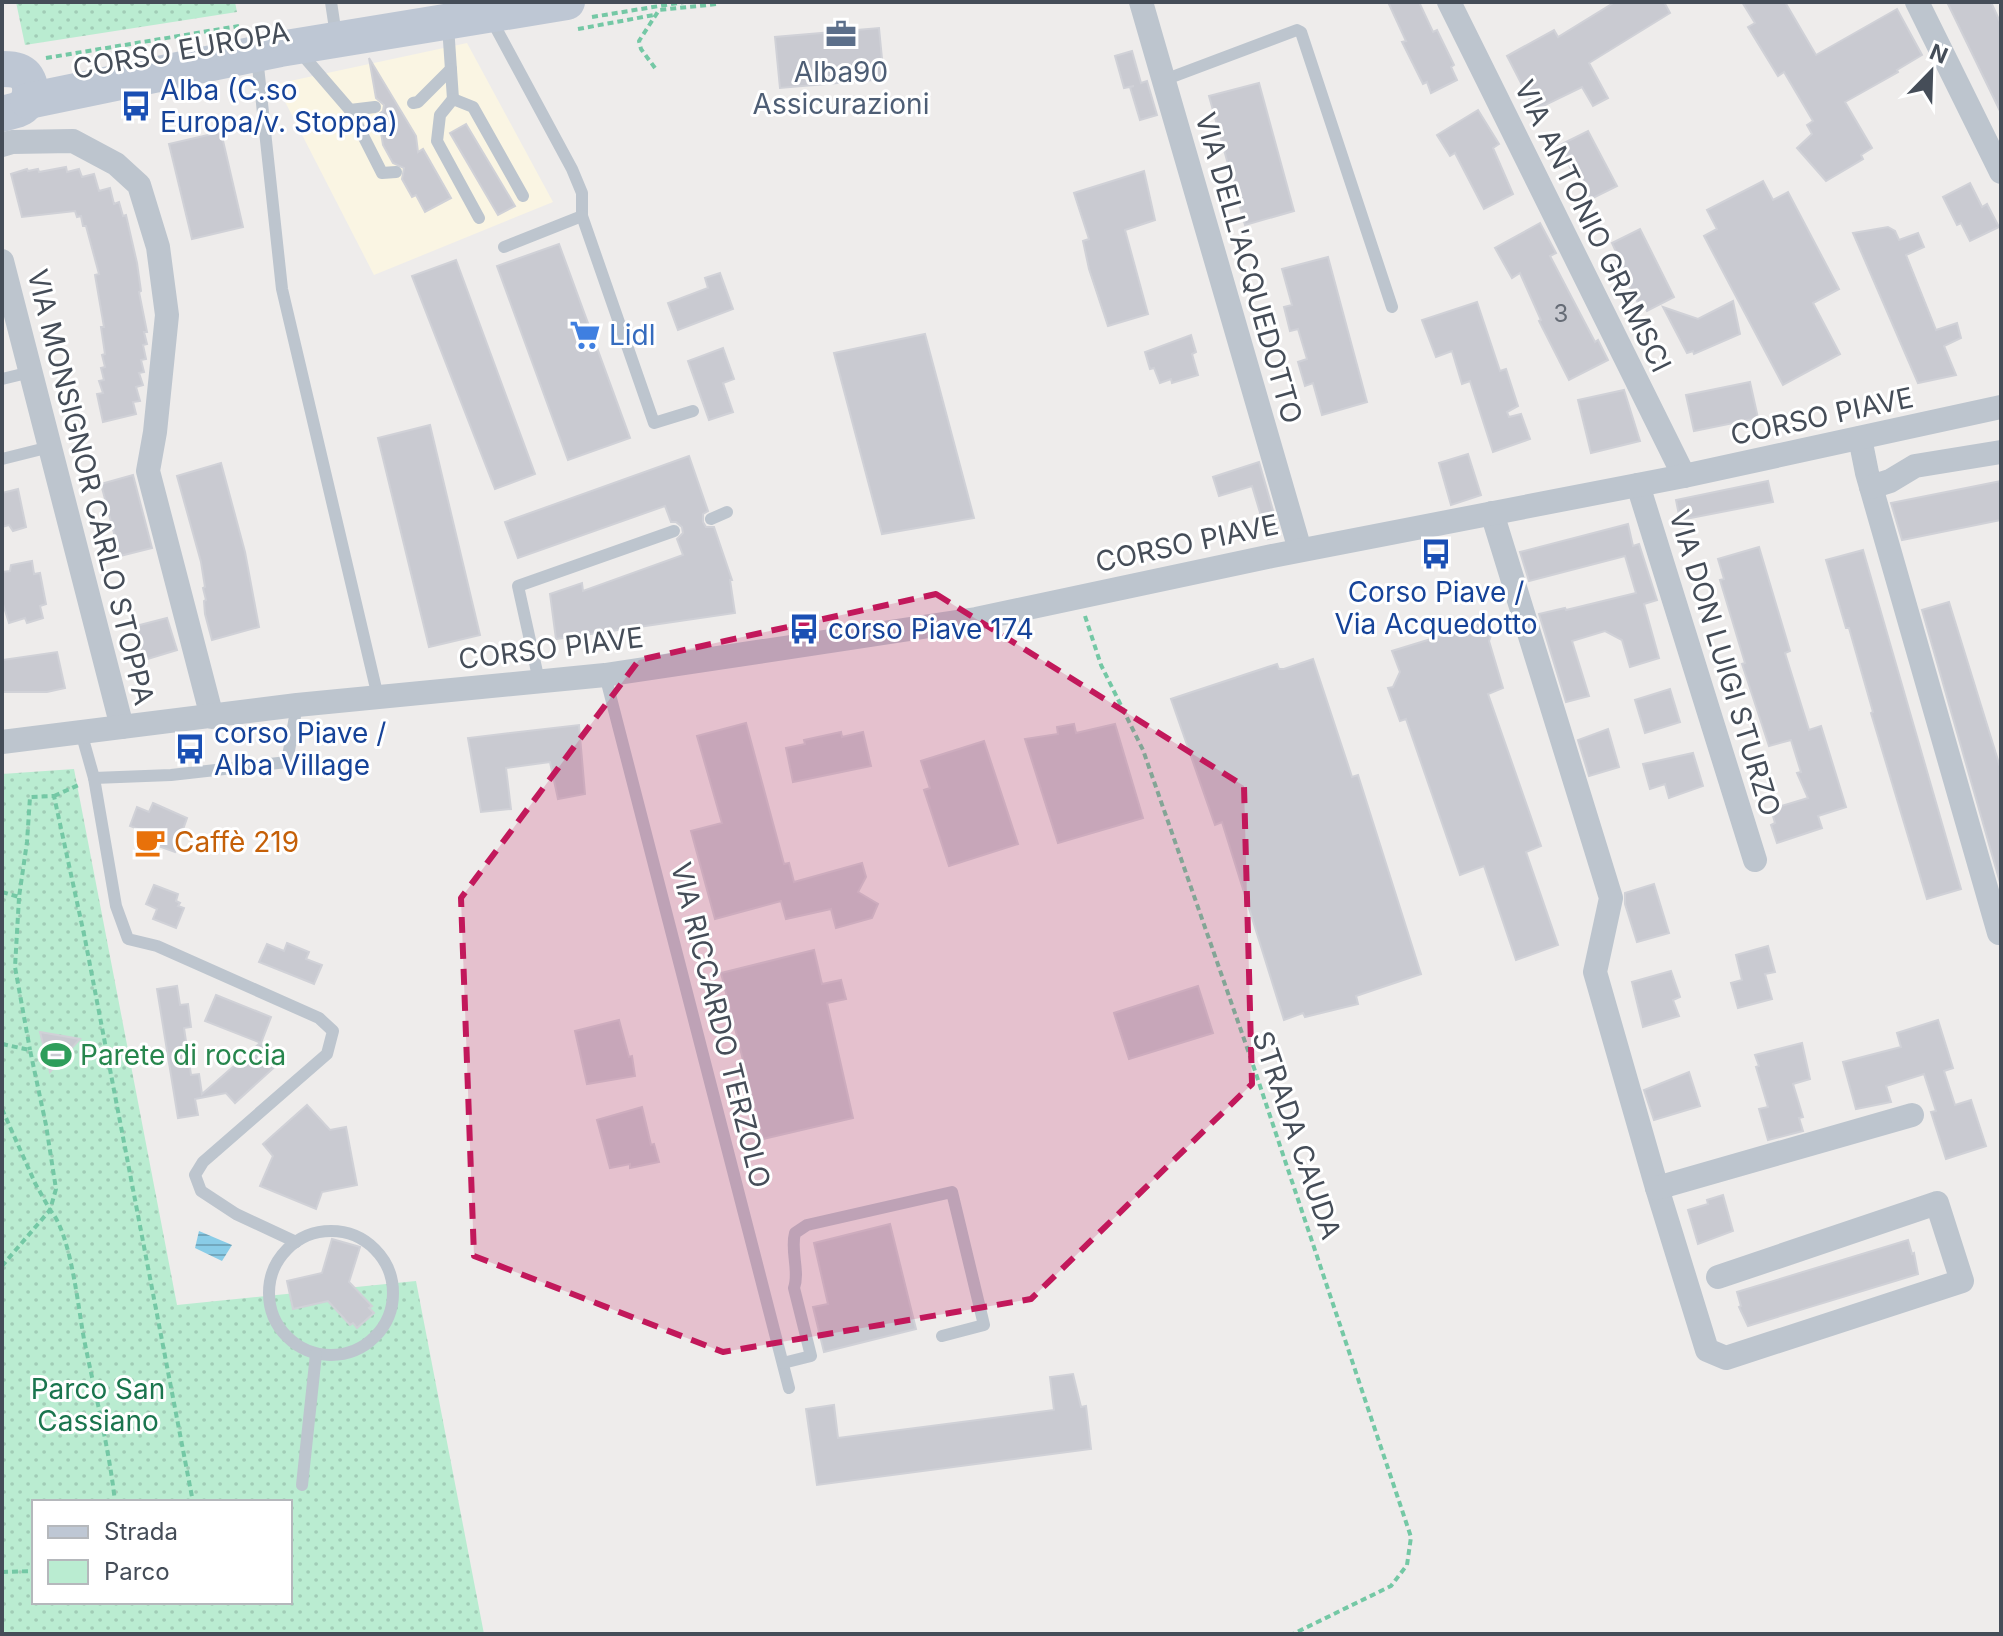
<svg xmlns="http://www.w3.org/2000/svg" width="2003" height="1636" font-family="Inter,sans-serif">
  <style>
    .commercial { fill: #faf5e3 }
    .green { fill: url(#green-dots); fill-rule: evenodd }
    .water { fill: url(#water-rules) }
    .building { fill: #c9cad1; stroke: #d0d1d7; stroke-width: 2 }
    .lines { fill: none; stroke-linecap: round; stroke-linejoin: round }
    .path { stroke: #74c8a5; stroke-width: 4; stroke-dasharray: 6 4; stroke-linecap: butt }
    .lane { stroke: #bdc5ce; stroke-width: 12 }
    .street { stroke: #bdc5ce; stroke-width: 24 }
    .secondary { stroke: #bec7d4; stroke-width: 36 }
    .marked { fill: #c2185b; fill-opacity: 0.2; stroke: #c2185b; stroke-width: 6; stroke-dasharray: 16 10; stroke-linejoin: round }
    .labels { text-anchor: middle; stroke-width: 6; stroke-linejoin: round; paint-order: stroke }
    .number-label { font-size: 24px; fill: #666c76 }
    .street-label { font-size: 28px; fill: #454d58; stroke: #fff }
    .service-label { font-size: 28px; fill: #4e5e75; stroke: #fff }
    .transit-label { font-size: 28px; fill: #164399; stroke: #fff; text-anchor: start }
    .shop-label { font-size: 28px; fill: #366cbe; stroke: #fff; text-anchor: start }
    .food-label { font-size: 28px; fill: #c56008; stroke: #fff; text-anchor: start }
    .leisure-label { font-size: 28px; fill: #27864d; stroke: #fff; text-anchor: start }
    .park-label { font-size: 28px; fill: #1a754e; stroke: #fff }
  </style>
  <defs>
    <pattern id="green-dots" width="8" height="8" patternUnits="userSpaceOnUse" patternTransform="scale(2)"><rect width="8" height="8" fill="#baecd1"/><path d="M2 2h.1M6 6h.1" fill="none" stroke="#a1ccb6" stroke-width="1.8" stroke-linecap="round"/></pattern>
    <pattern id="water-rules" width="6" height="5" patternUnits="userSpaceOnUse" patternTransform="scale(2)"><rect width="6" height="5" fill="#89cce7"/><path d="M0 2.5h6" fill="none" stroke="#72a8be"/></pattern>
  </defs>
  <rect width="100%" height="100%" fill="#eeeceb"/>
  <path class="commercial" d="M467,43L553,202L374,275L276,84Z"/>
  <g class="green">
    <path d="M16,2H235L237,12L25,45Z"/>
    <path d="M74,769L177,1305L416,1281L484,1634H2V774ZM34,1502H290V1602H34Z"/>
  </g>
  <path class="water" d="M199,1231L232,1245L222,1261L195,1248Z"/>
  <g class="building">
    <path d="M1388,2H1419L1433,32L1437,30L1454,65L1451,67L1457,80L1431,93L1427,82L1423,84L1402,42L1406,41Z"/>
    <path d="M1615,2H1664L1670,13L1589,63L1608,98L1593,106L1582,87L1535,110L1507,56L1554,30L1558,37Z"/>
    <path d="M1742,2H1785L1816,55L1897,9L1922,55L1897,70L1898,72L1845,102L1872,148L1861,155L1863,159L1826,181L1797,148L1812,134L1807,125L1813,121L1784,72L1778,76L1748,27L1755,23Z"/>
    <path d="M1947,2H1991L2001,24V113Z"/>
    <path d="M879,28L884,79L780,88L775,37Z"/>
    <path d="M1132,51L1141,83L1147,81L1157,115L1140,120L1130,87L1134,86L1124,88L1115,56Z"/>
    <path d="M369,58L416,136L418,152L423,149L451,198L425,212L416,195L412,197L402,179L404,168L393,163L383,145L378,115L383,111L384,105L376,98Z"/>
    <path d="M1259,83L1294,211L1245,225L1209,96Z"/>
    <path d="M1478,110L1499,144L1493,148L1513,194L1484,209L1455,153L1450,156L1437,135Z"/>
    <path d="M466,124L515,206L498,215L450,133Z"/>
    <path d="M1588,131L1617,186L1589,200L1558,146Z"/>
    <path d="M221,132L243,227L192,239L169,144Z"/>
    <path d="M66,167L67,172L79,169L82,177L94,174L99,191L110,188L114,204L119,202L123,216L126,215L137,263L141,291L139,292L147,332H144L147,344L143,345L146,359L141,360L144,372L139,373L143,385L136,387L140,401L133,402L136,414L103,422L97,394L103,393L99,381L104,380L101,368L105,367L102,355L105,354L101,327H104L95,275L99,274L86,226H83L81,216L77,217L75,211L22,217L11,174L27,169L28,171L38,169L39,172Z"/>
    <path d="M1144,171L1155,220L1125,230L1148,314L1108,326L1089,269L1083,241L1089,239L1074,193Z"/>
    <path d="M1763,181L1773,200L1788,192L1839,289L1813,303L1840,354L1783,385L1704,236L1717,229L1707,210Z"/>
    <path d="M1970,183L1982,207L1987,204L1999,227L1970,241L1961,223L1957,225L1943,197Z"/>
    <path d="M1540,223L1556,253L1550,256L1595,342L1598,340L1608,360L1569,380L1539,321L1541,320L1520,273L1512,278L1495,248Z"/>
    <path d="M1888,227L1895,231L1899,240L1918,233L1924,247L1906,255L1936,330L1957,323L1961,338L1944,346L1956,375L1918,383L1853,233Z"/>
    <path d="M1640,229L1674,297L1647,311L1642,301L1638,303L1621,271L1614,256L1617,254L1612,243Z"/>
    <path d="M559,244L630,438L568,460L497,266Z"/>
    <path d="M1328,257L1367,402L1322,415L1313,383L1305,386L1298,362L1307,359L1298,329L1290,331L1284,307L1292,305L1282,269Z"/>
    <path d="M456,260L535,474L495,489L412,276Z"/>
    <path d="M720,273L733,309L678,330L668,303L708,288L705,278Z"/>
    <path d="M1733,301L1740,334L1694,354L1693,351L1687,353L1663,307L1698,319Z"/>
    <path d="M1477,302L1500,371L1506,369L1518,406L1507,412L1509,417L1521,414L1530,439L1493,452L1470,381L1462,384L1452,351L1436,357L1422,320Z"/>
    <path d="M925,334L974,518L882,534L834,353Z"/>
    <path d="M1191,335L1196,352L1192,354L1198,375L1172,383L1171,379L1160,383L1154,368L1150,369L1145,352Z"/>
    <path d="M723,348L734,379L723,383L733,412L709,420L688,361Z"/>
    <path d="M1750,382L1758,418L1694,431L1686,395Z"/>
    <path d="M1624,390L1640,441L1591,453L1578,400Z"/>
    <path d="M430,425L480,635L429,647L378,438Z"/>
    <path d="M1468,454L1481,495L1451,505L1439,463Z"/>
    <path d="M689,456L708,511L703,514V522L706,527H714L732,580H730L735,613L556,639L550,594L582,583L583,591L683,555L677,539L683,533L682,527L676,522H671L665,506L518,558L505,522Z"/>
    <path d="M1259,462L1280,535L1268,539L1252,486L1219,496L1213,477Z"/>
    <path d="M221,463L245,552L259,627L212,640L205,614L204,601L206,600L203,588L205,587L201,562L177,476Z"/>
    <path d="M133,475L152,548L120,556L101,484Z"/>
    <path d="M1768,481L1773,502L1680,520L1676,500Z"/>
    <path d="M2001,481V520L1902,540L1891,503Z"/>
    <path d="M18,489L26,527L13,531L9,525L2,527V493Z"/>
    <path d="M1628,524L1633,546L1639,544L1657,600L1644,604L1659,658L1630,667L1622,640L1605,631L1572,641L1589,696L1566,702L1539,614L1565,608L1566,610L1636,593L1625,556L1529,581L1520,552Z"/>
    <path d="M1759,547L1790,651L1785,653L1809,730L1821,726L1846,807L1818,816L1822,828L1777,843L1771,825L1775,823L1771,809L1808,798L1797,773L1801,772L1791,740L1769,746L1742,664L1745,663L1720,580L1724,579L1718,559Z"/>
    <path d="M1863,550L1961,889L1927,899L1871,713L1873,712L1849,628H1846L1826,560Z"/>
    <path d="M32,561L34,574L40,573L46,604L40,606L43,618L27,623L25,618L9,623L2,601V572L10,571L11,565Z"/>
    <path d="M1949,602L2001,770V886L1922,610Z"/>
    <path d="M167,618L177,650L141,661L132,627Z"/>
    <path d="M1477,622L1489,627L1492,633L1489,641L1503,688L1488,694L1541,846L1526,852L1558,945L1516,960L1484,866L1460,875L1406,719L1400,721L1388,688L1393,687L1400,672L1392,651L1470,627Z"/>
    <path d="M57,652L65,688L47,692H2V660Z"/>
    <path d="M1313,659L1352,777L1358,775L1421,974L1356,996L1358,1004L1305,1017L1303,1013L1284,1020L1222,822L1215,825L1171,699L1277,664L1279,669H1284Z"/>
    <path d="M1670,689L1680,722L1645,733L1635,700Z"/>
    <path d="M746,723L784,864L789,863L794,882L862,863L866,877L858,892L878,904L872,918L836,928L831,909L786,919L781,901L715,919L691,831L722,823L697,736Z"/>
    <path d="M1074,724L1076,733L1115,724L1143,818L1058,843L1025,739L1058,734L1057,727Z"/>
    <path d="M579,725L585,794L558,799L550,762L506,768L511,809L481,812L468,738Z"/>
    <path d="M1608,729L1619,767L1589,776L1578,740Z"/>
    <path d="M841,732L842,737L863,732L871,766L793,782L786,748L805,744L804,740Z"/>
    <path d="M984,741L1018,844L949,866L924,790L930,788L921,761Z"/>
    <path d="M1693,753L1703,786L1669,798L1665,784L1650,789L1643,764Z"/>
    <path d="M153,803L187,818L175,852L158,846L161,838L130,826L137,807L149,812Z"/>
    <path d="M1654,884L1669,933L1637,942L1625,904V893Z"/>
    <path d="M154,885L178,894L176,901L180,903L178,906L184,908L176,928L153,919L157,909L146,904Z"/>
    <path d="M287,943L309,952L306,959L322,965L314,984L259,962L267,944L284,951Z"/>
    <path d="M1768,946L1775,972L1765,974L1772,999L1738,1008L1731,983L1742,980L1736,955Z"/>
    <path d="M814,950L822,984L841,980L846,999L827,1003L853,1118L763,1139L721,973Z"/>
    <path d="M1671,971L1680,997L1673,1000L1679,1016L1643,1027L1632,982Z"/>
    <path d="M177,986L180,1005L188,1004L191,1027L184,1028L191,1075L199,1074L202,1094L260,1043L279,1063L235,1103L226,1093L195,1099L198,1115L178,1118L157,989Z"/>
    <path d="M1198,986L1213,1033L1129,1059L1114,1013Z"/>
    <path d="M216,995L271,1017L261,1043L205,1021Z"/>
    <path d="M619,1020L629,1057L632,1056L635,1076L587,1084L575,1031Z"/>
    <path d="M1938,1020L1953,1068L1944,1071L1955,1105L1971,1100L1986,1146L1946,1159L1931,1112L1936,1111L1924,1074L1886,1086L1891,1102L1856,1109L1843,1062L1901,1047L1897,1033Z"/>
    <path d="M40,1032L80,1039L50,1072Z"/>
    <path d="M1802,1043L1810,1079L1793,1084L1803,1117L1799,1118L1803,1131L1768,1140L1759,1109L1768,1107L1756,1067L1759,1066L1755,1055Z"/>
    <path d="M1689,1072L1700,1106L1654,1120L1644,1090Z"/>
    <path d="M307,1105L330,1130L346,1127L357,1185L322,1192L316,1209L260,1186L273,1156L263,1144Z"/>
    <path d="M642,1107L651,1145L654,1144L659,1162L630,1168V1164L610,1168L597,1120Z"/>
    <path d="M1723,1195L1733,1231L1698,1244L1688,1210L1708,1204L1707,1200Z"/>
    <path d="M890,1224L916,1329L824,1352L813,1307L828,1304L814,1243Z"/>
    <path d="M332,1239L360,1247L349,1282L372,1306L369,1308L374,1313L357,1328L353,1323L350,1325L328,1301L293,1309L287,1281L322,1273Z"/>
    <path d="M1908,1240L1912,1254L1914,1253L1918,1274L1748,1326L1739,1307L1741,1306L1737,1292Z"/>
    <path d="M1073,1374L1081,1407L1086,1406L1091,1449L817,1485L806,1409L834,1405L838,1438L1054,1410L1050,1377Z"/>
  </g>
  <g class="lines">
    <g class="path">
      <path d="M592,17L684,2"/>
      <path d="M578,29L654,15"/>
      <path d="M46,58L239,26"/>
      <path d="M655,68L641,49L639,41L659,10L717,4"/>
      <path d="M1085,616L1101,665L1143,750L1251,1059L1411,1537L1407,1565L1391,1586L1293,1634"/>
      <path d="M54,796L81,784"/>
      <path d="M2,892L19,897L27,842L30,797L54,796L85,939L193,1502"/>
      <path d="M19,898L15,967L30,1050"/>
      <path d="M2,1044L30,1050L46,1125L56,1189L50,1210C71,1233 78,1307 84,1339C95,1394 109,1447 115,1502"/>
      <path d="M2,1109L35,1183L50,1210L2,1266"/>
      <path d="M2,1572L34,1571"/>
    </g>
    <g class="lane">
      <path d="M331,2L334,22"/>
      <path d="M490,17L572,169L582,193V216L654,423L693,411"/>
      <path d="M448,26L453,99"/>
      <path d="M300,52L350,110L382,173L396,172"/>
      <path d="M257,57L282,289L378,697"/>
      <path d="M1164,80L1297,30L1301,32L1392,307"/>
      <path d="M413,103L418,102L451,69"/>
      <path d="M350,110L375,107"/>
      <path d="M479,218L437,141L440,115L453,99L473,107L523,196"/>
      <path d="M504,247L582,216"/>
      <path d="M2,379L31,372"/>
      <path d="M2,459L50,447"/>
      <path d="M711,519L727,512"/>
      <path d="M605,675L789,1388"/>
      <path d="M539,681L518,586L674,531"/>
      <path d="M81,732L94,778"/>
      <circle cx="331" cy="1293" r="62"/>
      <path d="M296,1242L236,1214L201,1191L195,1175L203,1162L327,1054L333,1031L319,1018L157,946L128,939L116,906L94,778L171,775L287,762L297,705"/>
      <path d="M783,1363L811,1356L794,1288C800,1271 790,1251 795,1233L807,1225L952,1192L984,1325L942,1336"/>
      <path d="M302,1485L316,1354"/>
    </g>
    <g class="street">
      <path d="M1141,2L1300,550"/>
      <path d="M1449,2L1684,476"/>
      <path d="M1917,2L2001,172"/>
      <path d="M2,145L12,142L73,141L116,164L139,185L158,247L167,315L155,432L148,471L212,717"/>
      <path d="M2,261L122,727"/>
      <path d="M1860,438L1867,473L1999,933"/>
      <path d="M1638,485L1755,860"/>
      <path d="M1871,487L1890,481L1915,466L2001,452"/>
      <path d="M1492,513L1611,898L1595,972L1657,1188L1707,1350L1726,1358L1962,1281L1937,1203L1718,1277"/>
      <path d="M2,742L297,705L605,675L976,619L1272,556L1684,476L2001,407"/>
      <path d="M1657,1188L1912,1115"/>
    </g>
    <g class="secondary">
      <path d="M2,69C9,69 16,69 22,73C33,80 33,101 21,108C16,111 8,112 2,114"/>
      <path d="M28,101L280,49L567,2"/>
    </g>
  </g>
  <path class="marked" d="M936,594L1244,786L1252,1084L1031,1299L723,1352L474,1256L461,898L639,660Z"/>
  <defs>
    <g id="office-bare" transform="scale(2.4)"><path d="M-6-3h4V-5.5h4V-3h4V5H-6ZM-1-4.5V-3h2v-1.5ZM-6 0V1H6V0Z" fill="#5c6f8a" stroke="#fff" stroke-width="2.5" paint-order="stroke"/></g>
    <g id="bus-bare" transform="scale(2.4)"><path d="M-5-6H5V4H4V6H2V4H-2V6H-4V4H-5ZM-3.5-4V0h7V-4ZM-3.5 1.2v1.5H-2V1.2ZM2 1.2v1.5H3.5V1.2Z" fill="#1a4fb4" stroke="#fff" stroke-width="2.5" paint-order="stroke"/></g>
    <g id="supermarket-bare" transform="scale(2.4)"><path d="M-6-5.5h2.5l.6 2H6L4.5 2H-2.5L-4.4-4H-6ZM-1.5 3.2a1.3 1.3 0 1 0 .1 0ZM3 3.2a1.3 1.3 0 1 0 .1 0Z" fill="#3f7fe0" stroke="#fff" stroke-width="2.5" paint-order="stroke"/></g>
    <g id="cafe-bare" transform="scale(2.4)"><path d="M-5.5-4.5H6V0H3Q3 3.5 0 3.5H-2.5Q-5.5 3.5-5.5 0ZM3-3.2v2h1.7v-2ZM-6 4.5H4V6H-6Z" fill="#e8710a" stroke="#fff" stroke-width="2.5" paint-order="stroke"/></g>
    <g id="stadium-bare" transform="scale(2.4)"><path d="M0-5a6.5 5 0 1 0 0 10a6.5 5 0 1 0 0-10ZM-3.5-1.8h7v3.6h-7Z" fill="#2e9e5b" stroke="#fff" stroke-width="2.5" paint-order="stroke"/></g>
  </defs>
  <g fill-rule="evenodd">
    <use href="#office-bare" x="841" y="34"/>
    <use href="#bus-bare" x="136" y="106"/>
    <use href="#supermarket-bare" x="585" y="335"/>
    <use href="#bus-bare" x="1436" y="554"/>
    <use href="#bus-bare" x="804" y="629"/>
    <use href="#bus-bare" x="190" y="749"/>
    <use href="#cafe-bare" x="150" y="842"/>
    <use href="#stadium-bare" x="56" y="1055"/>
  </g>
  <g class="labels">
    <g class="number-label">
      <text x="1561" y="322">3</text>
    </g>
    <g class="street-label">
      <text transform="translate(181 50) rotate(-10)" y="10">CORSO EUROPA</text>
      <text transform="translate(1593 226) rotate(64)" y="10">VIA ANTONIO GRAMSCI</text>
      <text transform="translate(1249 268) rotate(74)" y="10">VIA DELL'ACQUEDOTTO</text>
      <text transform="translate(1822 416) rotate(-12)" y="10">CORSO PIAVE</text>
      <text transform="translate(91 487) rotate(76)" y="10">VIA MONSIGNOR CARLO STOPPA</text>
      <text transform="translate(1187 543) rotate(-12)" y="10">CORSO PIAVE</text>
      <text transform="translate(551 648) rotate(-7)" y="10">CORSO PIAVE</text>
      <text transform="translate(1725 663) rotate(73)" y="10">VIA DON LUIGI STURZO</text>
      <text transform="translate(721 1025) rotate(76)" y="10">VIA RICCARDO TERZOLO</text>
      <text transform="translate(1297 1135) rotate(71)" y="10">STRADA CAUDA</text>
    </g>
    <g class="service-label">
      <text x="841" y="82">Alba90<tspan x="841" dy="32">Assicurazioni</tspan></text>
    </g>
    <g class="transit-label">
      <text x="160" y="100">Alba (C.so<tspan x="160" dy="32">Europa/v. Stoppa)</tspan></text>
      <text x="1436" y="602" text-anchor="middle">Corso Piave /<tspan x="1436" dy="32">Via Acquedotto</tspan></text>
      <text x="828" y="639">corso Piave 174</text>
      <text x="214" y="743">corso Piave /<tspan x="214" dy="32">Alba Village</tspan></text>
    </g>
    <g class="shop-label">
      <text x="609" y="345">Lidl</text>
    </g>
    <g class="food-label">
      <text x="174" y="852">Caffè 219</text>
    </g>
    <g class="leisure-label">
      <text x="80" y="1065">Parete di roccia</text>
    </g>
    <g class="park-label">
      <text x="98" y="1399">Parco San<tspan x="98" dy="32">Cassiano</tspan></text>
    </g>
  </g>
  <rect width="2003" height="1636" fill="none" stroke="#454d58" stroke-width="8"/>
  <rect x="32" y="1500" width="260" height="104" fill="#ffffff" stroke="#b5b8bc" stroke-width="2"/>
  <rect x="48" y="1526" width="40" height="12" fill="#bec7d4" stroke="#b5b8bc" stroke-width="2"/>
  <text x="104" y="1540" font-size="24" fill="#454d58">Strada</text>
  <rect x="48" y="1560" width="40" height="24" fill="#baecd1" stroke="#b5b8bc" stroke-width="2"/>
  <text x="104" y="1580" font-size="24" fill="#454d58">Parco</text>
  <g transform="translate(1931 72) rotate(23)" stroke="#ffffff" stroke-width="6" paint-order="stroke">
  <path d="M0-6L14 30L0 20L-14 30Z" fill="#454d58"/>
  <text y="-12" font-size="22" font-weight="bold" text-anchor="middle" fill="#454d58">N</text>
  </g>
</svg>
